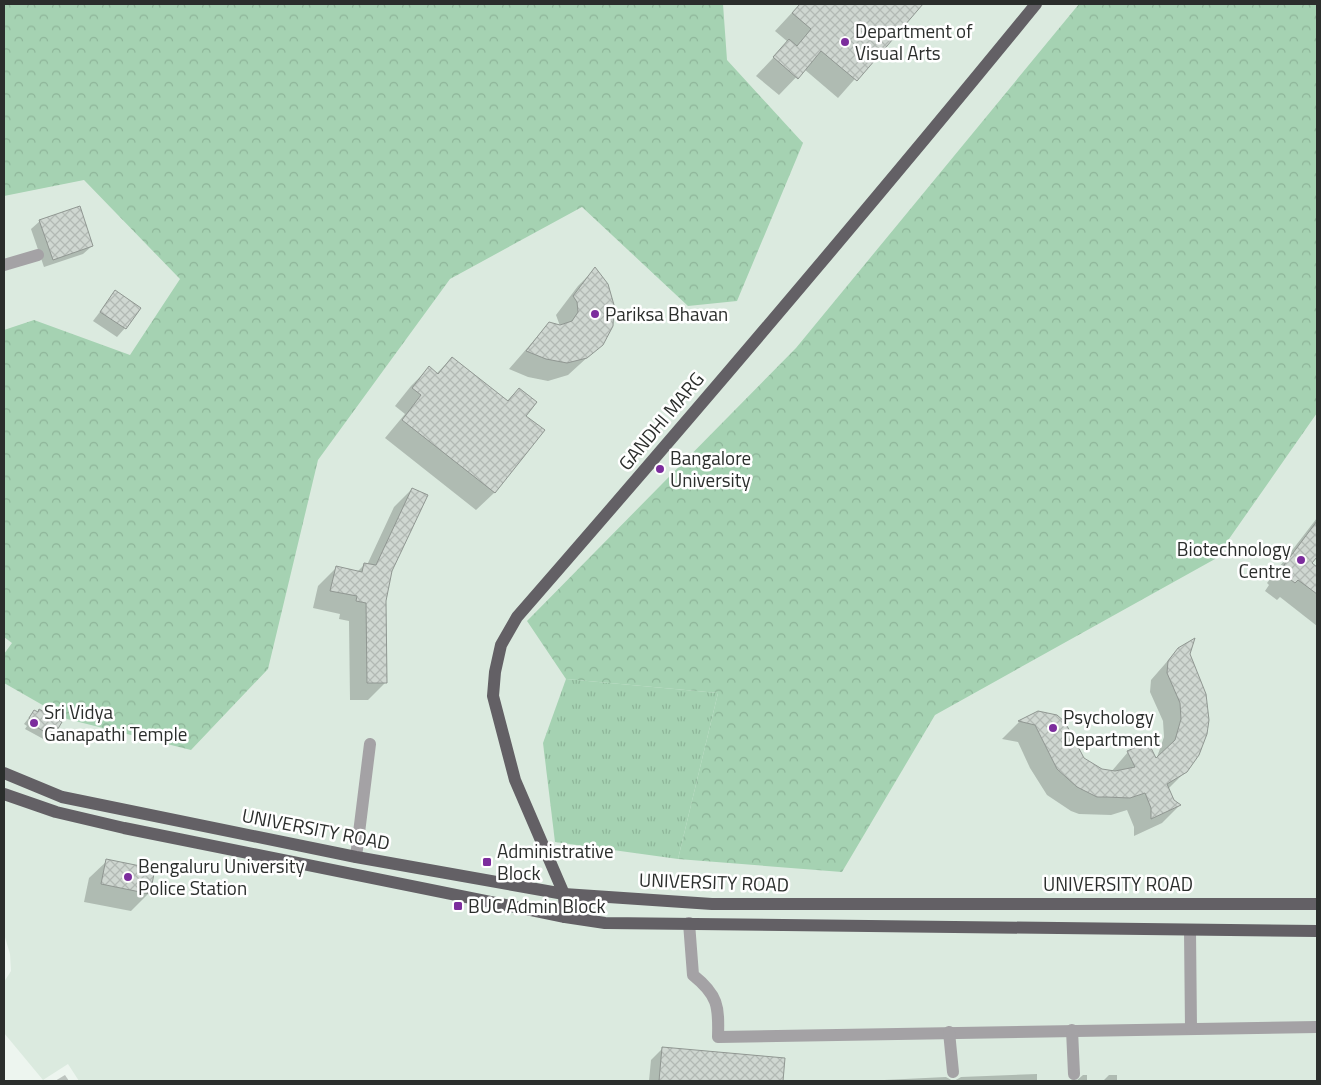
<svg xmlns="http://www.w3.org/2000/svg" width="1321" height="1085" font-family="'Titillium Web',sans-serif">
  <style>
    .built { fill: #dbeadf }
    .grass { fill: url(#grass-tufts) }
    .forest { fill: url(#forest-crowns) }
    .shadow { fill: #0003 }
    .building { fill: url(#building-cross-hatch); stroke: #909792 }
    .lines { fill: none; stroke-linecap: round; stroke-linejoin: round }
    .minor { stroke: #a4a2a5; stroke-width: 12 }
    .major { stroke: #636065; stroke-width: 12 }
    .poi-dot { fill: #7c2d9d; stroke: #fff; stroke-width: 2 }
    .labels { text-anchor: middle; stroke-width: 5; stroke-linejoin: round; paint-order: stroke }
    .poi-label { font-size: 19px; fill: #2b2e2c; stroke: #fff; text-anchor: start }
    .street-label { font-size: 19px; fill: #2b2e2c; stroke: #fff }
  </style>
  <defs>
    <pattern id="grass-tufts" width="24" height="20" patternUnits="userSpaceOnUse" patternTransform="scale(1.25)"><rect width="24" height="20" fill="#a5d2b2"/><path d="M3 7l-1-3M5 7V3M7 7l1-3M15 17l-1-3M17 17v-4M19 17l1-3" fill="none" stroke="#8eb599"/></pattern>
    <pattern id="forest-crowns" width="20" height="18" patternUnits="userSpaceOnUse" patternTransform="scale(1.25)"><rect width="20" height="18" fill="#a5d2b2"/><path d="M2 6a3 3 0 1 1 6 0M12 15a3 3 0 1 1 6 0" fill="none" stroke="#8eb599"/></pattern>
    <pattern id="building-cross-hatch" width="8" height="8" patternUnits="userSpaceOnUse" patternTransform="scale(1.25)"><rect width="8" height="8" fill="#cfd7d1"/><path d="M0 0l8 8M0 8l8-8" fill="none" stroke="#b2b9b4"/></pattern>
  </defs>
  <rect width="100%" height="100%" fill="#edf5ef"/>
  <path class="built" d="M4,4H1317V1081H79L68,1064L43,1080L4,1033V982L11,971L10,954L4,934Z"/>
  <path class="grass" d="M566,679L718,693L678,859L555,842L543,743Z"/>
  <g class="forest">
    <path d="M4,4H723L727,60L803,143L737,301L688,306L582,207L450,279L318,460L268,669L191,750L67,719L4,683V654L12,643L4,637V330L34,320L130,355L180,279L84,180L4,196Z"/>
    <path d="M1079,4H1317V413L1215,559L935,715L842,872L678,859L718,693L566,679L527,621L796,348Z"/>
  </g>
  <g class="shadow">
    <path d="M800,4H921L838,98L804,69L779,95L756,76L788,42L775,31Z"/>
    <path d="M40,221L92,246L83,254L44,267L31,229Z"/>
    <path d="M595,269L602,344L568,375L548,381L528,377L509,369L549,323L560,326L556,315L578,286Z"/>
    <path d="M115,292L125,328L117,337L93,321Z"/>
    <path d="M452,358L506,402L519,389L525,416L543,430L494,493L476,510L385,438L405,414L395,406L411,386L429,368L436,374Z"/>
    <path d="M412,489L384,601L386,682L368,700H350L349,621L339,619L340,614L313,608L318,586L336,568L357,572L365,564L367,565L394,507Z"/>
    <path d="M1317,518V555L1311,564L1317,569V626L1280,597L1277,600L1265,591L1269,585L1267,583Z"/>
    <path d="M1178,649L1189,654L1186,771L1168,789L1172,800L1179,806L1162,823L1134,836V827L1127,810L1111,815L1079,814L1071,811L1047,795L1030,768L1018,742L1002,739L1019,722L1039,712L1083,759L1102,770L1111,772L1128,752L1156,760L1164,737L1163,721L1150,692L1151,680Z"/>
    <path d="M34,711L52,736L47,741L25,729L27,726L24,724Z"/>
    <path d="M107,861L149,893L131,911L84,902L89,878Z"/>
    <path d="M663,1048L784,1059L782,1081H649L651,1060Z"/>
    <path d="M1037,1074V1081H954L961,1077Z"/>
    <path d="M65,1075L69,1081H55Z"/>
    <path d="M1083,1075H1087V1081H1076Z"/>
    <path d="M1109,1075H1117V1081H1103Z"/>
    <path d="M946,1077L953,1081H882L884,1080Z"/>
  </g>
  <g class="building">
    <path d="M800,4H923L857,81L821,51L798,79L773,57L789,39L797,46L811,29L792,13Z"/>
    <path d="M80,206L93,246L53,260L39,220Z"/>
    <path d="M595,267L608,284L614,305L613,326L603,345L587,358L567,363L546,359L526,351L549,322L560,325L572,321L578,312L577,302L573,296Z"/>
    <path d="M115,290L141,308L126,329L100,312Z"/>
    <path d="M452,357L508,401L519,388L537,402L526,416L545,430L495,493L402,420L421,395L412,388L429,366L438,374Z"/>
    <path d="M412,488L428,495L392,571L386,601L387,683H367L366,603L356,601L357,596L330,591L336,566L362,572L364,563L376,565Z"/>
    <path d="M1317,521V557L1312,563L1317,567V594L1298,580L1295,583L1282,573L1286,567L1284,565Z"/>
    <path d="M1195,638L1190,654L1206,694L1209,720L1207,734L1199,755L1187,772L1167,784L1174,800L1181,805L1151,819V808L1145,793L1130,798L1106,797H1097L1077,787L1057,769L1035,725L1018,721L1038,711L1057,715L1065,722L1084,758L1102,769L1115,771L1135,767L1127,751L1148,742L1156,758L1175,740L1181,719L1180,703L1167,673L1168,661L1178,648Z"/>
    <path d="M39,709L62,722L53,737L30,723L32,720L29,718L34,710L38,712Z"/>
    <path d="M106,859L155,869L150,894L101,884Z"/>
    <path d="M662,1047L785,1058L783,1081H659Z"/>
  </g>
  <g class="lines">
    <g class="minor">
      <path d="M4,265L38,255"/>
      <path d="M356,857L370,744"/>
      <path d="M689,923L693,975C718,995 719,1006 718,1037L1317,1027"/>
      <path d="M1190,931L1191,1028"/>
      <path d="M1072,1030L1074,1074"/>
      <path d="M949,1032L953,1072"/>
    </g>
    <g class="major">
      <path d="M4,773L62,797L356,857L564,894L712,904H1317"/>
      <path d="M4,794L56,812L124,828L565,917L605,923L1317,931"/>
      <path d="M565,917L564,894L515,780L493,696L495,672L501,645L517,617C693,415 867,211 1036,4"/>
    </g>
  </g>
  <g class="poi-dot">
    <circle cx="845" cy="42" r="5"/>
    <circle cx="595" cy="314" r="5"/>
    <circle cx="660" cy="469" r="5"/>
    <circle cx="1301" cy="560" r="5"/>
    <circle cx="34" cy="723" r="5"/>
    <circle cx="1053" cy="728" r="5"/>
    <rect x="482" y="857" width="10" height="10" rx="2.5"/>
    <circle cx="128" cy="877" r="5"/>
    <rect x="453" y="901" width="10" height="10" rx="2.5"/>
  </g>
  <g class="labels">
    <g class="poi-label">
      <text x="855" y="38">Department of<tspan x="855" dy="22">Visual Arts</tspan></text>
      <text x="605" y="321">Pariksa Bhavan</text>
      <text x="670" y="465">Bangalore<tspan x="670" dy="22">University</tspan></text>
      <text x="1291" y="556" text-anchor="end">Biotechnology<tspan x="1291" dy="22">Centre</tspan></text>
      <text x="44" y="719">Sri Vidya<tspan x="44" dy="22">Ganapathi Temple</tspan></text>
      <text x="1063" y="724">Psychology<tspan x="1063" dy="22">Department</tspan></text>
      <text x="497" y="858">Administrative<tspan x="497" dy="22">Block</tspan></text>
      <text x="138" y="873">Bengaluru University<tspan x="138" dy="22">Police Station</tspan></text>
      <text x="468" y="913">BUC Admin Block</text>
    </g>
    <g class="street-label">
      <text transform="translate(661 421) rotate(-50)" y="7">GANDHI MARG</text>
      <text transform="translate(316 829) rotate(11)" y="7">UNIVERSITY ROAD</text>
      <text transform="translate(714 882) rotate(2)" y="7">UNIVERSITY ROAD</text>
      <text x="1118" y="891">UNIVERSITY ROAD</text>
    </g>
  </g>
  <rect width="1321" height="1085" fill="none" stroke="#2b2e2c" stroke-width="10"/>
</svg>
